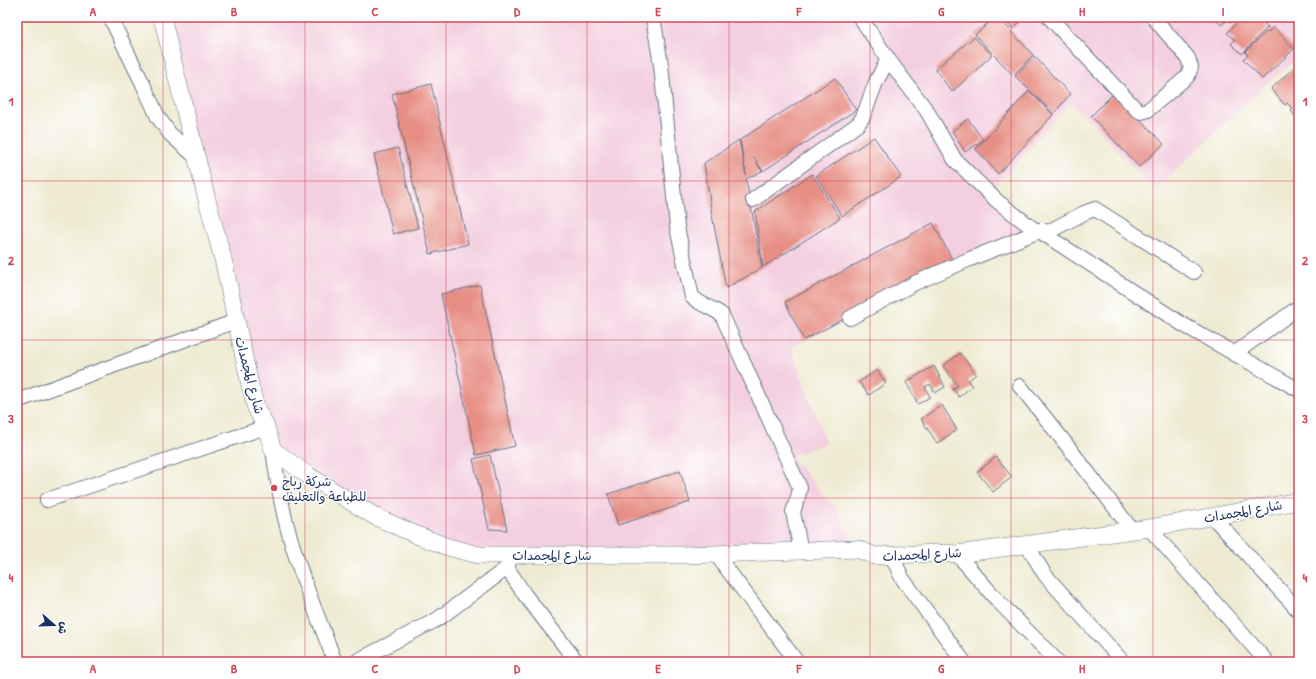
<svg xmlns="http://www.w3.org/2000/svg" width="1316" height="679" font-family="'Patrick Hand','Playpen Sans Arabic',sans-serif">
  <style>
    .built { fill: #f3cfdf }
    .building { fill: #e78f85 }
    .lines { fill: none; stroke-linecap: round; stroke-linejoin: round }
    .minor-casing { stroke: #657187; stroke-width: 16 }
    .major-casing { stroke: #657187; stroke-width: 18 }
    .minor { stroke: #fff; stroke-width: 14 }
    .major { stroke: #fff; stroke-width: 17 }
    .grid { fill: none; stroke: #d1495b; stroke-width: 1; stroke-opacity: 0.55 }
    .poi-dot { fill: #d1495b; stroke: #fff; stroke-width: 1.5 }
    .labels { text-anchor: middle; stroke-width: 3; stroke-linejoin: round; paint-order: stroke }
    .street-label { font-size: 13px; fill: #1b2f5e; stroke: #fff }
    .poi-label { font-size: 13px; fill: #1b2f5e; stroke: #fff; text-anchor: start }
    .neatline { fill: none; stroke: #d1495b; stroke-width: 1.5 }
    .grid-label { font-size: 13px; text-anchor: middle; font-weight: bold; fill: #d1495b }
  </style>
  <rect width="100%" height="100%" fill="#fff"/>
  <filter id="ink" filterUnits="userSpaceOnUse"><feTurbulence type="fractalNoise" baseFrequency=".025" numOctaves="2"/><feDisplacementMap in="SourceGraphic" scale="8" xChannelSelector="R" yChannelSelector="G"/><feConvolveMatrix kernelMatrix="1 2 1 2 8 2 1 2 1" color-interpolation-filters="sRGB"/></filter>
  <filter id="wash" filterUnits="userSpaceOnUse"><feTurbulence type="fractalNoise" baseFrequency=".012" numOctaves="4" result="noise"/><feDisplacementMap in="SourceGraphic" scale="16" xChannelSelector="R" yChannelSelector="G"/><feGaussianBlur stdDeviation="0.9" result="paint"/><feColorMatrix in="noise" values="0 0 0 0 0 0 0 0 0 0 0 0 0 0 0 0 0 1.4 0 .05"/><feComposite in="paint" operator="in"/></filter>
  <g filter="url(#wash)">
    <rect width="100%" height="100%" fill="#efebd3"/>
    <path class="built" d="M162,17H1299V57L1264,86L1155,190L1070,102L990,193L1035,230L791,347L826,443L790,456L836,509L857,549L479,555L419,536L273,450Z"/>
    <g id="blocks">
      <g class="building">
        <path d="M995,17H998L1033,55L1013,75L975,35Z"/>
        <path d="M1001,17H1025L1013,29Z"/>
        <path d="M1214,17H1237L1231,23L1228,20L1221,25Z"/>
        <path d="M1242,17H1257L1268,27L1242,54L1231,44L1235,40L1227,33Z"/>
        <path d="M1274,27L1294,49L1262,79L1243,59L1248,55L1245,52L1266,32L1267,33Z"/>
        <path d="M974,37L992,55L952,92L935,69Z"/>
        <path d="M1034,56L1070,94L1054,114L1015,76Z"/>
        <path d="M1299,63V120L1291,111L1293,109L1287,103L1285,105L1271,89Z"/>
        <path d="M835,78L856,110L763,171L754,158L762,171L746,179L762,268L726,288L712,215L704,163L739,140L746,175L740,140Z"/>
        <path d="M431,84L468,244L430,254L392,94Z"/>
        <path d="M1029,91L1053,115L998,174L976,149Z"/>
        <path d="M1114,93L1164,144L1139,167L1091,116Z"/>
        <path d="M968,119L983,140L965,152L952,131Z"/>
        <path d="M874,137L901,177L842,216L816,176Z"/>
        <path d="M398,148L418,228L393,234L374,154Z"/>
        <path d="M812,174L840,218L763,267L755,212Z"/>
        <path d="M933,223L953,261L804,340L785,302Z"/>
        <path d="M480,285L515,446L476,455L441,294Z"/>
        <path d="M960,353L976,374L968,381L972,386L959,397L953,389L958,386L943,366Z"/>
        <path d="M934,366L945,387L935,393L930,384L925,387L930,397L918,404L906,382Z"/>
        <path d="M877,370L886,383L869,395L859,382Z"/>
        <path d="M942,405L957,430L937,443L921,419Z"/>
        <path d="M490,455L507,530L489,529L473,459Z"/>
        <path d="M996,457L1012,477L993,492L977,472Z"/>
        <path d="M680,471L690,502L618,525L608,494Z"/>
      </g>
    </g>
  </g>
  <g filter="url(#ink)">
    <use href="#blocks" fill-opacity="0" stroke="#657187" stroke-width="1"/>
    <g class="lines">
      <g class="minor-casing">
        <g id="minor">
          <path d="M110,17L142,82L158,117L170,134L197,158"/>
          <path d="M653,17L661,65L677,227L692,297C701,305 713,308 722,315L800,488L798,497L793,512L801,551"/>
          <path d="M860,17L888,59L927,111L955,160L997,201L1035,230H1042L1044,234L1182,324L1299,390"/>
          <path d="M1049,17L1136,109L1141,112L1148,110L1188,76L1191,67L1188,58L1153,17"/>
          <path d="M753,200L858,124L863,117L876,82L888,59"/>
          <path d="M1044,234L1084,213L1095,209L1194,272"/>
          <path d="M850,318L915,283L970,259L1042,230"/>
          <path d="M1234,354L1299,307"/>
          <path d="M1020,386L1066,444L1132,530"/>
          <path d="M17,401L236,321"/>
          <path d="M273,450C277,476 280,501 287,526C299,572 318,617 335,662"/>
          <path d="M47,500L266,427"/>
          <path d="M1212,516L1299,611"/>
          <path d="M1149,528L1267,662"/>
          <path d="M1027,545L1045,575L1123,662"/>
          <path d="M715,553L797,662"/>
          <path d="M957,554L997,600L1058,662"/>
          <path d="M892,556L902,578L964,662"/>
          <path d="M510,559L507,568L525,595L577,662"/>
          <path d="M355,662L438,619L507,568"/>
        </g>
      </g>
      <g class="major-casing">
        <path id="major" d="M162,17L207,200L223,259L250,385L256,408L266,427L273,450L309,476L376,517L419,536L448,547L479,555H684L857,549L875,556L937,553L957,554L1149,528L1299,501"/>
      </g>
      <use href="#minor" class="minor"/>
      <use href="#major" class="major"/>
    </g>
  </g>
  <path class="grid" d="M163,17V662M305,17V662M446,17V662M587,17V662M729,17V662M870,17V662M1011,17V662M1153,17V662M17,181H1299M17,340H1299M17,498H1299"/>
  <circle class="poi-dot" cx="274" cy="488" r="4"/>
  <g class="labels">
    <g class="street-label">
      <text transform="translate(250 375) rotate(75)" y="5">شارع المجمدات</text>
      <text transform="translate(1243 511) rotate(-10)" y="5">شارع المجمدات</text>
      <text transform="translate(922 554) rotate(-3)" y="5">شارع المجمدات</text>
      <text x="552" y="560">شارع المجمدات</text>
    </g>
    <g class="poi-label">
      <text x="282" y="486">شركة رباح<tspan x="282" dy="15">للطباعة والتغليف</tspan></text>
    </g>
  </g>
  <rect width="1316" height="679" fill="none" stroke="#fff" stroke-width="44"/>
  <g transform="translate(54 625) rotate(110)" stroke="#ffffff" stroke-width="3" paint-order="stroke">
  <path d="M0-3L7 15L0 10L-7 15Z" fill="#1b2f5e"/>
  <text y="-6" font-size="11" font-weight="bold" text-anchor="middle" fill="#1b2f5e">ش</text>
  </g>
  <rect x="22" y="22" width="1272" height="635" class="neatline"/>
  <g class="grid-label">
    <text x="93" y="16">A</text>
    <text x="234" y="16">B</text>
    <text x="375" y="16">C</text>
    <text x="517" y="16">D</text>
    <text x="658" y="16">E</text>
    <text x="799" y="16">F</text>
    <text x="941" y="16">G</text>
    <text x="1082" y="16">H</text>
    <text x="1223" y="16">I</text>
    <text x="11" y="106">1</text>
    <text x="1305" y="106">1</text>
    <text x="11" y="265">2</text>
    <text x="1305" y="265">2</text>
    <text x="11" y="423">3</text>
    <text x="1305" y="423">3</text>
    <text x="11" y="582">4</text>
    <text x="1305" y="582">4</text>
    <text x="93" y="673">A</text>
    <text x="234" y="673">B</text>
    <text x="375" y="673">C</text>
    <text x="517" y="673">D</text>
    <text x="658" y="673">E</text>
    <text x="799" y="673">F</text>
    <text x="941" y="673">G</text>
    <text x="1082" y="673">H</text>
    <text x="1223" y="673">I</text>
  </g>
</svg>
